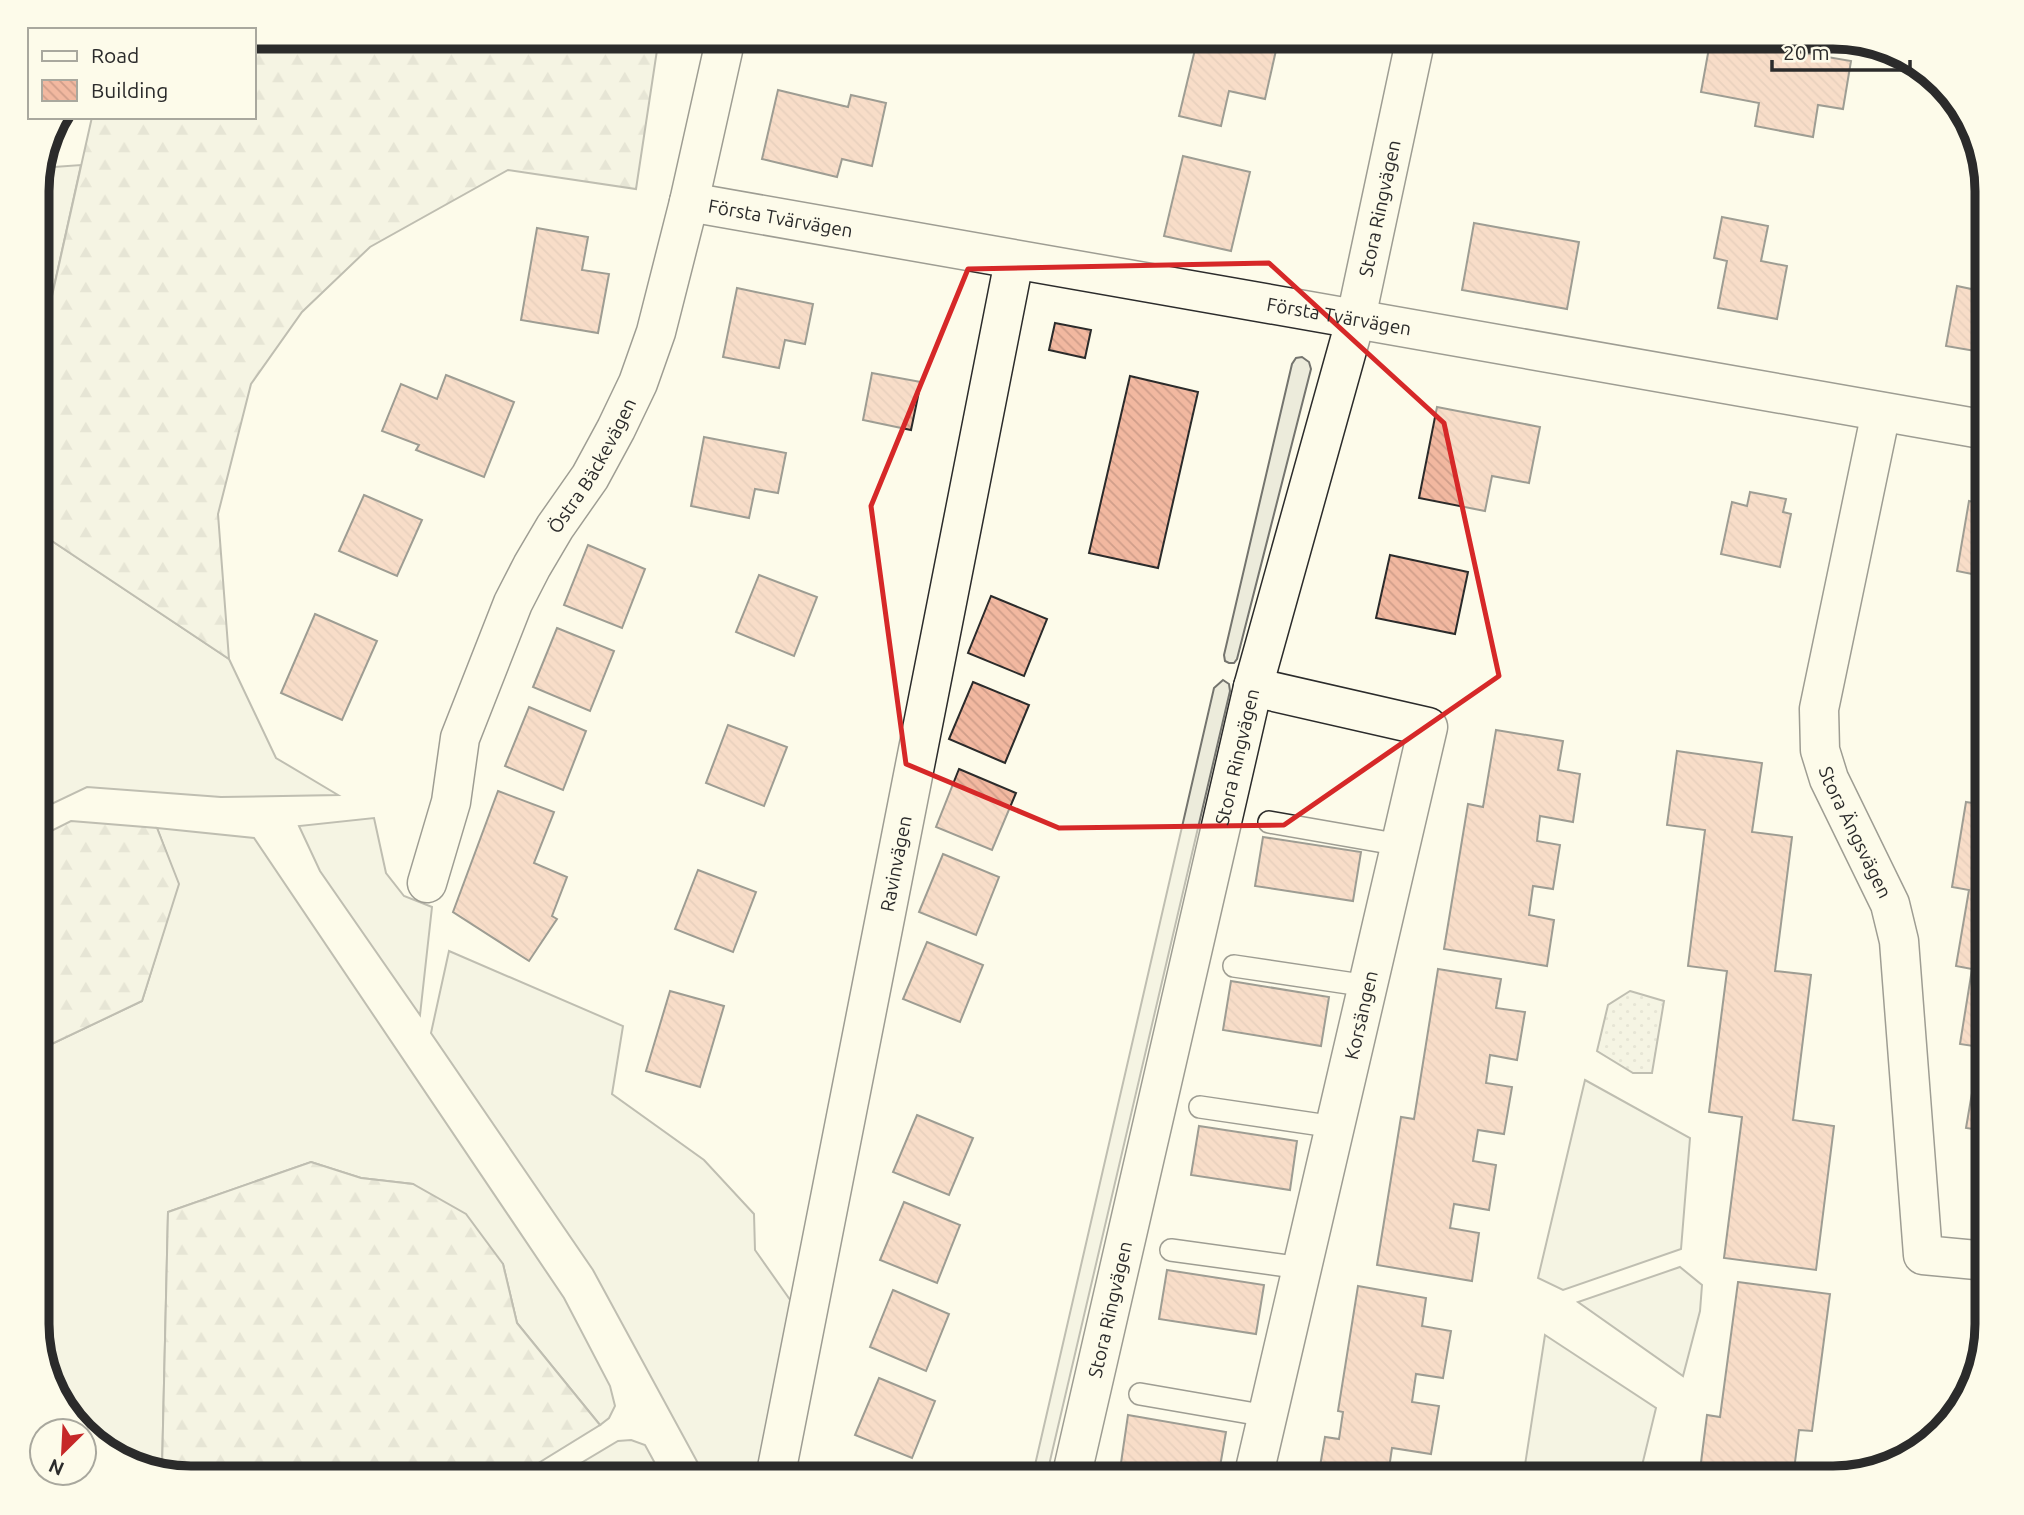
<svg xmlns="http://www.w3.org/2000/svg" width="2024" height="1515" font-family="Ubuntu,sans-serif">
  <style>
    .grass { fill: #ecebdb; stroke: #74746e; stroke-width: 2 }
    .forest { fill: url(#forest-firs); stroke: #74746e; stroke-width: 2 }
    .park { fill: url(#park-dots); stroke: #74746e; stroke-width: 2 }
    .building { fill: url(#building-back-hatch); stroke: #2b2b2b; stroke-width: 2 }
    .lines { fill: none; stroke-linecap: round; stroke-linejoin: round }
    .service-casing { stroke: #2b2b2b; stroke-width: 24 }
    .minor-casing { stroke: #2b2b2b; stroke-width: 41 }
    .service { stroke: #fdfbea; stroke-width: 21 }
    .minor { stroke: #fdfbea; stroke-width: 38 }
    .marked { fill: none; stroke: #d62828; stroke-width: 5; stroke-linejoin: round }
    .labels { text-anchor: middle; stroke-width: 5; stroke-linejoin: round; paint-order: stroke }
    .street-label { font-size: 19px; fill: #2b2b2b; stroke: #fdfbea }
    .rim { fill: none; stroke: #2b2b2b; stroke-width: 9 }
  </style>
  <defs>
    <pattern id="forest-firs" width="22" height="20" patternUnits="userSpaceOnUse" patternTransform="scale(1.75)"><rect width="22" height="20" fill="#ecebdb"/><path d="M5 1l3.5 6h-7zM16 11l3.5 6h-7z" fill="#cbcabc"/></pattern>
    <pattern id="park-dots" width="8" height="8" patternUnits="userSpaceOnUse" patternTransform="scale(1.75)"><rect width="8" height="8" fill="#ecebdb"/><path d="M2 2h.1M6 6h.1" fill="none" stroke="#cbcabc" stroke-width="1.8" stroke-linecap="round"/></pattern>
    <pattern id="building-back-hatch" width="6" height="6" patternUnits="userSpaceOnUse" patternTransform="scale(1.75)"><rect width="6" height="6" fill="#f2b8a0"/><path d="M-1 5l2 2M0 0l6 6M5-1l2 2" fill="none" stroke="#d09e8a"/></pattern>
  </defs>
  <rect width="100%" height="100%" fill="#fdfbea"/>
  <g class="grass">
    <path d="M81,165L37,363V180L40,168Z"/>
    <path d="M1302,357L1309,362L1311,369L1237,659L1234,663H1229L1225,661L1224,655L1292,364L1296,358Z"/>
    <path d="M37,531L229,659L276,758L338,795L221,797L87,787L37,811Z"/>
    <path d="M1223,680L1229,684L1230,691L1046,1478H1032L1214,688Z"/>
    <path d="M374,818L386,873L404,896L432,907L420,1015L320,871L299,826Z"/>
    <path d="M157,828L254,838L564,1298L610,1386L615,1406L609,1418L600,1425L517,1323L503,1264L413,1184L361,1178L311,1162L168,1212L162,1469L97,1446L53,1393L37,1334V1051L142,1001L178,884Z"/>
    <path d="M449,951L623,1026L612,1094L704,1160L754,1214L755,1250L793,1304L763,1478H706L593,1270L431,1033Z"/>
    <path d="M1585,1080L1690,1138L1681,1249L1563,1290L1538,1278Z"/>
    <path d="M1680,1267L1702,1285L1700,1311L1683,1376L1578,1302Z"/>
    <path d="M1545,1335L1656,1408L1639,1478H1523Z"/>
    <path d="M631,1440L645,1445L663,1478H556L618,1441Z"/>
  </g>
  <g class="forest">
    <path d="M254,37H659L636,189L508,170L370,247L302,312L251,384L218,514L229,659L37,531V363L92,117H254Z"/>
    <path d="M71,821L157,828L179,884L142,1001L37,1051V838Z"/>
    <path d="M311,1162L361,1178L413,1184L466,1214L503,1264L517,1323L600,1425L514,1478H190L162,1469L168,1212Z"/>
  </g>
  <path class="park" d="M1630,991L1664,1001L1652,1073H1633L1597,1051L1608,1005Z"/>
  <g class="building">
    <path d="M1198,37H1279L1265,99L1229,91L1221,126L1179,116Z"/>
    <path d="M1541,37H1602L1599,50Z"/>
    <path d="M1711,37L1851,61L1843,109L1818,105L1813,137L1755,126L1759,103L1701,92Z"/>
    <path d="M778,90L848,107L851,95L886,103L872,166L842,159L837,177L762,159Z"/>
    <path d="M1183,156L1250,172L1231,251L1164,236Z"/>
    <path d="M1722,217L1768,226L1761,261L1787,266L1777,319L1718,308L1727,261L1714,258Z"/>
    <path d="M1474,223L1579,242L1567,309L1462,290Z"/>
    <path d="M537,228L588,237L582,270L609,274L598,333L521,320Z"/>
    <path d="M1986,264L1987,265V353L1946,346L1957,286L1981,291Z"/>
    <path d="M737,288L813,304L805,344L785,340L779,368L723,357Z"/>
    <path d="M1055,323L1091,330L1085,358L1049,350Z"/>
    <path d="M872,373L921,382L911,430L863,420Z"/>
    <path d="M446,375L514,402L484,477L416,450L419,445L382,431L401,384L437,399Z"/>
    <path d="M1130,376L1198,392L1158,568L1089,553Z"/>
    <path d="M1437,407L1540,427L1529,483L1492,476L1485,511L1419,498Z"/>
    <path d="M704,437L786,453L778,493L755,489L749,518L691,506Z"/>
    <path d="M1750,492L1786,499L1783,512L1791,514L1780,567L1721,554L1732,502L1747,506Z"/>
    <path d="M364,495L422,520L397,576L339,551Z"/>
    <path d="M1969,501L1987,505V577L1957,571Z"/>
    <path d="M588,545L645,569L622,628L564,605Z"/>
    <path d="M1390,555L1468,572L1455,634L1376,618Z"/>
    <path d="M759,575L817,597L794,656L736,632Z"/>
    <path d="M991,596L1047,619L1024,676L968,653Z"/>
    <path d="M315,614L377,641L342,720L281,693Z"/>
    <path d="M557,628L614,651L590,711L533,687Z"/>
    <path d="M973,682L1029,705L1005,763L949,739Z"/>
    <path d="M529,707L586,731L563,790L505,766Z"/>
    <path d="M728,725L787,747L764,806L706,783Z"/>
    <path d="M1496,730L1563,741L1558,770L1580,774L1573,822L1540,816L1537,841L1560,845L1553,889L1533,886L1529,915L1554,920L1547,966L1444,949L1468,804L1483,807Z"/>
    <path d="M1677,751L1762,763L1752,832L1792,837L1775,971L1811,975L1793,1120L1834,1126L1816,1270L1724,1258L1742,1117L1709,1112L1727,971L1688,966L1705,830L1667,825Z"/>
    <path d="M959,769L1016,793L992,850L936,827Z"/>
    <path d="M498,791L554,812L534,863L567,877L552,916L557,919L529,961L453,912Z"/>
    <path d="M1966,802L1987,805V1131L1966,1128L1980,1047L1960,1044L1972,969L1956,966L1969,890L1952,887Z"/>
    <path d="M1263,837L1361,852L1353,901L1255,886Z"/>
    <path d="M943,854L999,877L976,935L919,912Z"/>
    <path d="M698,870L756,892L733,952L675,929Z"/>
    <path d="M927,942L983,965L960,1022L903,999Z"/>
    <path d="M1438,969L1501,979L1496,1008L1525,1012L1517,1060L1490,1055L1486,1083L1512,1087L1504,1134L1478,1130L1473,1161L1496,1165L1489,1210L1454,1204L1450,1228L1479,1233L1472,1281L1377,1265L1401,1117L1414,1119Z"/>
    <path d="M1231,981L1329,997L1321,1046L1223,1030Z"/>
    <path d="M670,991L724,1006L700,1087L646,1071Z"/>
    <path d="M917,1115L973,1138L949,1195L893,1172Z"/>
    <path d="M1199,1126L1297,1141L1290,1190L1191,1175Z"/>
    <path d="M904,1202L960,1225L937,1283L880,1260Z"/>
    <path d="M1167,1270L1264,1285L1256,1334L1159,1319Z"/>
    <path d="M1738,1282L1830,1294L1812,1431L1799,1430L1793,1478H1699L1707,1415L1720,1417Z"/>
    <path d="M1358,1286L1426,1298L1422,1326L1451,1331L1443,1378L1416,1374L1412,1402L1439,1406L1431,1454L1392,1448L1388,1475L1408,1478H1318L1325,1437L1339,1439L1343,1412L1338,1411Z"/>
    <path d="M893,1290L949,1314L926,1371L870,1347Z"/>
    <path d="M879,1378L935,1401L912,1458L855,1435Z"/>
    <path d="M1128,1415L1226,1432L1218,1478L1121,1463Z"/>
  </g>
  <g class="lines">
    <g class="service-casing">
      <g id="service">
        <path d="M1269,822L1401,845"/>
        <path d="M1234,966L1368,986"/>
        <path d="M1200,1107L1335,1127"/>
        <path d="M1171,1250L1302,1268"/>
        <path d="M1140,1394L1267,1416"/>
      </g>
    </g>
    <g class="minor-casing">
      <g id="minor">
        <path id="s1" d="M689,202L1987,430"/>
        <path id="s2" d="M1881,412L1819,709L1820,750L1829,779L1890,904L1899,941L1923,1255L1987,1261"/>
        <path d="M1253,687L1428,727L1253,1478"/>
        <path id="s3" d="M427,883L451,802L460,738L513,603L532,566L555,527L590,477L616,429L638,383L656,332L689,202L726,37"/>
        <path id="s4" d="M777,1468L1014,261"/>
        <path id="s5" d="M1071,1478L1253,687L1356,318L1416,37"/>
      </g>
    </g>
    <use href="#service" class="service"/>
    <use href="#minor" class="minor"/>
  </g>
  <path d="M0 0H2024V1515H0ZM1269,263L1444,423L1499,676L1284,825L1059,828L906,764L871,506L968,269Z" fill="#fdfbea" fill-opacity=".55" fill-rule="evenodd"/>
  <path class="marked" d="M1269,263L1444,423L1499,676L1284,825L1059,828L906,764L871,506L968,269Z"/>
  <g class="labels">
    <g class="street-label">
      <text dy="7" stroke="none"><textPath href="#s5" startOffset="1307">Stora Ringvägen</textPath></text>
      <text dy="7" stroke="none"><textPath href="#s1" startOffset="93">Första Tvärvägen</textPath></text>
      <text dy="7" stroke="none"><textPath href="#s1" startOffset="660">Första Tvärvägen</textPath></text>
      <text dy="7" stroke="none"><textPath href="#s3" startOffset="453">Östra Bäckevägen</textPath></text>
      <text dy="7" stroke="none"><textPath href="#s5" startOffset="740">Stora Ringvägen</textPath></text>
      <text dy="7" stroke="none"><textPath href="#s2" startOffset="434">Stora Ängsvägen</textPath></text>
      <text dy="7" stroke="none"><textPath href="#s4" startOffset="616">Ravinvägen</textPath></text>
      <text transform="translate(1361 1015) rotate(-77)" y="7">Korsängen</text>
      <text dy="7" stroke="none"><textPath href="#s5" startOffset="173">Stora Ringvägen</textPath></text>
    </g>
  </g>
  <path d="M0 0H2024V1515H0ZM191 49H1833A142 142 0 0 1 1975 191V1324A142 142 0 0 1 1833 1466H191A142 142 0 0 1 49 1324V191A142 142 0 0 1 191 49Z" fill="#fdfbea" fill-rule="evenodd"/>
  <path class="rim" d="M191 49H1833A142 142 0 0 1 1975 191V1324A142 142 0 0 1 1833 1466H191A142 142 0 0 1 49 1324V191A142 142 0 0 1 191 49Z"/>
  <rect x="28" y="28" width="228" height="91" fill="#fdfbea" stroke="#a9a89e" stroke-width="2"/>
  <rect x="42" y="51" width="35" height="10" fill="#fdfbea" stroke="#a9a89e" stroke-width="2"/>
  <text x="91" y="63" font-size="21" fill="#2b2b2b">Road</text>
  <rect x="42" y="80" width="35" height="21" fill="url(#building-back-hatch)" stroke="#a9a89e" stroke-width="2"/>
  <text x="91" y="98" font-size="21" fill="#2b2b2b">Building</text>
  <g transform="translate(63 1452) rotate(204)"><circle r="33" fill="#fdfbea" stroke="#a9a89e" stroke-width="2"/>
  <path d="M0-5L12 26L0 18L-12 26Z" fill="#c62828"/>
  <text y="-10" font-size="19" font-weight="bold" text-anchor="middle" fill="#2b2b2b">N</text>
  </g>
  <path d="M1772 60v10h138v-10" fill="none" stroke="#2b2b2b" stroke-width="3.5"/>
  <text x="1783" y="60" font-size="21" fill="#2b2b2b" stroke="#fdfbea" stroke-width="5" paint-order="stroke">20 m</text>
</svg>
